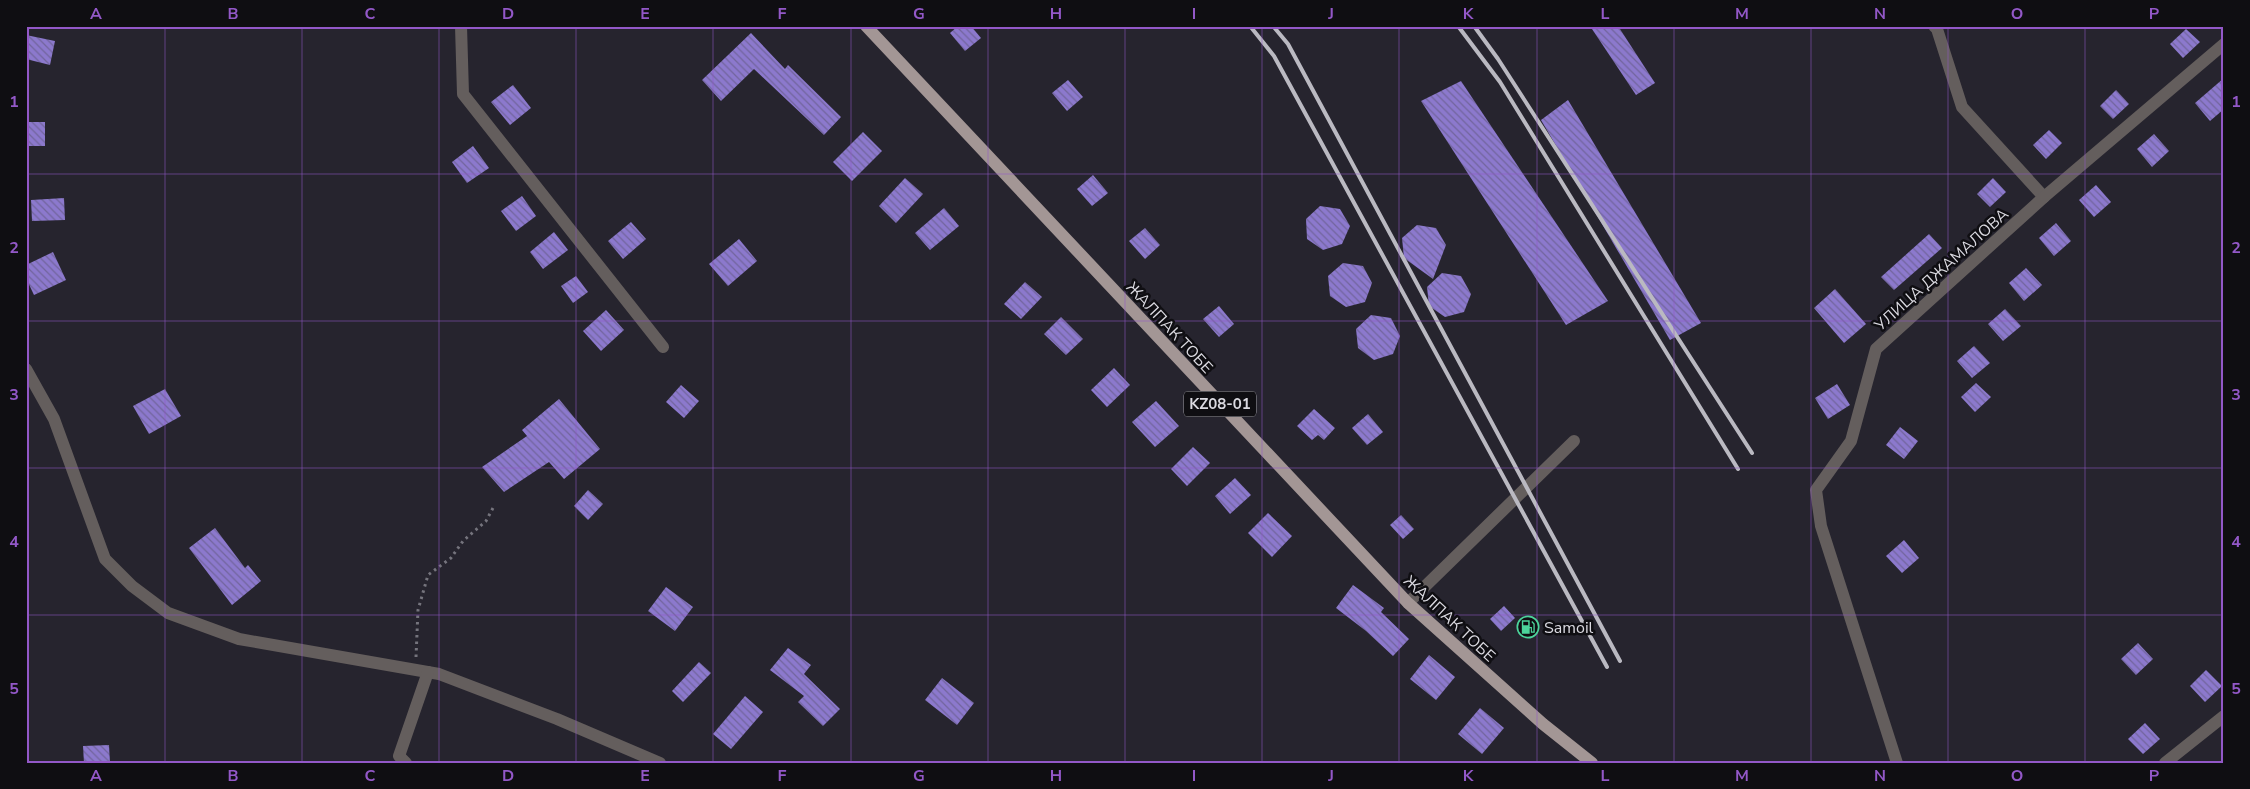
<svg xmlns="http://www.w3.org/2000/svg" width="2250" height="789" font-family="'Nunito Sans',sans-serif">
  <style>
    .building { fill: url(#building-back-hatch) }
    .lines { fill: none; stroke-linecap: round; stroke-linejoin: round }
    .path { stroke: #75747d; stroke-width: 3; stroke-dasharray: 2.5 4; stroke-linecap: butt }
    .minor { stroke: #645e5d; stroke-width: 12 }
    .major { stroke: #a39695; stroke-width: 12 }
    .rail { stroke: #bab9c1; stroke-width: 4 }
    .grid { fill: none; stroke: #9358c8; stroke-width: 1; stroke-opacity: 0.55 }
    .labels { text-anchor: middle; stroke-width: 5; stroke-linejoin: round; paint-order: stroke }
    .shield { fill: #0f0e12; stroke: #9e9da3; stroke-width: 1 }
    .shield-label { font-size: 15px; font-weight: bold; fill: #dbdae1 }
    .street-label { font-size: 16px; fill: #dbdae1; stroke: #0f0e12 }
    .poi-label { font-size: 16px; fill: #dbdae1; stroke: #0f0e12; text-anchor: start }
    .neatline { fill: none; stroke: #9358c8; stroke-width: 2 }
    .grid-label { font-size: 16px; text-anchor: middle; font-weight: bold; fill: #9358c8 }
  </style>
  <defs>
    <pattern id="building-back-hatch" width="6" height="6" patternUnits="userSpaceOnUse" patternTransform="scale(1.25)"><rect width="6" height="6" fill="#8c79cd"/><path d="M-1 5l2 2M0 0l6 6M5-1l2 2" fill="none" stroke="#72659d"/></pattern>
  </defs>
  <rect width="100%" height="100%" fill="#26242e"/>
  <g class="building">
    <path d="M958,26H971L981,38L965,51L950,33Z"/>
    <path d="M1590,26H1618L1655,83L1636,95Z"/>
    <path d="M2186,29L2200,42L2183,58L2170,44Z"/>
    <path d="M751,33L785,69L788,65L841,117L824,135L754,69L721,101L702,80Z"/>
    <path d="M26,35L55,41L50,65L26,59Z"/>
    <path d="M2224,78V109L2210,121L2195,103Z"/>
    <path d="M1068,80L1083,97L1067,111L1052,93Z"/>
    <path d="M1461,81L1608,301L1566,325L1421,101Z"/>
    <path d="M513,85L531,108L510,125L491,102Z"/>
    <path d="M2116,90L2129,104L2113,119L2100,106Z"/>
    <path d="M1568,100L1701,323L1670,340L1541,120Z"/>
    <rect x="26" y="122" width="19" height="24"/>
    <path d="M2049,130L2062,143L2046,159L2033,145Z"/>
    <path d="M863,132L882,151L852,181L833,162Z"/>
    <path d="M2154,134L2169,151L2152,167L2137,149Z"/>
    <path d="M473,146L489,168L467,183L452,162Z"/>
    <path d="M1093,175L1108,193L1092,206L1077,189Z"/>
    <path d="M905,178L923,194L896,223L879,206Z"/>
    <path d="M1993,178L2006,192L1990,207L1977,194Z"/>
    <path d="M2096,185L2111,202L2094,217L2079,200Z"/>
    <path d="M522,196L536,216L516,231L501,211Z"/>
    <path d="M64,198L65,220L32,221L31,200Z"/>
    <path d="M1320,206L1340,209L1350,226L1342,244L1323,250L1307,239L1306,219Z"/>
    <path d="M944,208L959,226L930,250L915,233Z"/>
    <path d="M631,222L646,239L623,259L608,241Z"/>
    <path d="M2056,223L2071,241L2054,256L2039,238Z"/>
    <path d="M1417,225L1436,228L1446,245L1433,279L1404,258L1402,238Z"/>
    <path d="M1145,228L1160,245L1145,259L1129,241Z"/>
    <path d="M554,232L568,250L543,269L530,252Z"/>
    <path d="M1929,234L1942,248L1894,290L1881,277Z"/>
    <path d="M739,239L757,261L728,286L709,264Z"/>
    <path d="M53,252L66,280L34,295L26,278V265Z"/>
    <path d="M1343,263L1363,266L1372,283L1365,302L1346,307L1330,296L1328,276Z"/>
    <path d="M2026,268L2042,285L2024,301L2009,283Z"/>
    <path d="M1442,273L1461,276L1471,294L1464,312L1445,317L1429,306L1427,287Z"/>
    <path d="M576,276L588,292L573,303L561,286Z"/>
    <path d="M1025,282L1042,297L1021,319L1004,304Z"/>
    <path d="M1835,289L1866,324L1844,343L1814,308Z"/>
    <path d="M1219,306L1234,324L1219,337L1203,319Z"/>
    <path d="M2005,309L2021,326L2003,341L1988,324Z"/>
    <path d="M606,310L624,330L601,351L583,331Z"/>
    <path d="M1371,315L1391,318L1400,336L1393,354L1374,360L1358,348L1356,329Z"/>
    <path d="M1061,317L1083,339L1066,355L1044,334Z"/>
    <path d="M1974,346L1990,363L1972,378L1957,361Z"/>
    <path d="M1114,368L1130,385L1107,407L1091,390Z"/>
    <path d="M1976,383L1991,397L1975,412L1961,397Z"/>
    <path d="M1837,384L1850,405L1828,419L1815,398Z"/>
    <path d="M681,385L699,401L684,418L666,402Z"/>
    <path d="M165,389L181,416L149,434L133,406Z"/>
    <path d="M559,399L600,449L564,479L549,462L504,492L482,467L527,436L522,430Z"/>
    <path d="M1156,401L1179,426L1155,447L1132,422Z"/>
    <path d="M1314,409L1335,428L1324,440L1318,435L1312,440L1297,426Z"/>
    <path d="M1368,414L1383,432L1367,445L1352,428Z"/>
    <path d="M1900,427L1918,441L1904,459L1886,445Z"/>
    <path d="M1193,447L1210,463L1187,486L1171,469Z"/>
    <path d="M1235,478L1251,495L1230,514L1215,496Z"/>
    <path d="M588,490L603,504L588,520L574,506Z"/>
    <path d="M1268,513L1292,536L1272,557L1248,533Z"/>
    <path d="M1401,515L1414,529L1403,539L1390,525Z"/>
    <path d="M215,528L245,568L248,565L261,581L232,605L189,548Z"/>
    <path d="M1904,540L1919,558L1902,573L1886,556Z"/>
    <path d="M1353,585L1384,608L1381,612L1409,639L1393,656L1366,631L1336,608Z"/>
    <path d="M666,587L693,607L675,631L648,611Z"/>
    <path d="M1504,606L1515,618L1501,631L1490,619Z"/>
    <path d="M2138,643L2153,659L2136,675L2121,659Z"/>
    <path d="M788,648L811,665L804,674L840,709L823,726L798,702L804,696L770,670Z"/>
    <path d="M1429,655L1455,677L1436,700L1410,679Z"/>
    <path d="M699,662L711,673L683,702L672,691Z"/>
    <path d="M2206,670L2222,686L2205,702L2190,686Z"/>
    <path d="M942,678L974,703L957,725L925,700Z"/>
    <path d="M745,696L763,712L731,749L713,734Z"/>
    <path d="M1480,708L1504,728L1482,754L1458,734Z"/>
    <path d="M2145,723L2160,739L2143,754L2128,739Z"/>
    <path d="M109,745L110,763H84L83,746Z"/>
  </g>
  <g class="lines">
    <path class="path" d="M416,657L418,610L428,575L451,558L463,541L486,521L493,508"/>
    <g class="minor">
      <path d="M461,26L463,94L663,347"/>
      <path d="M1934,26L1937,29L1962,107L2044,197"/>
      <path d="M26,369L54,419L105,559L132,586L168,613L239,639L439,674L557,719L660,763"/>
      <path d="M1408,603L1574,441"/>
      <path d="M406,763L399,756L428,672"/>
      <path d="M1897,763L1821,526L1816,490L1851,441L1876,349L2044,197L2224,44"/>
      <path d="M2165,763L2224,716"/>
    </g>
    <path class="major" d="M866,26L1408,603L1543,724L1592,763"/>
    <g class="rail">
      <path d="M1250,26L1274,56L1607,667"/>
      <path d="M1273,26L1288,44L1620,661"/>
      <path d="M1458,26L1500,82L1738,469"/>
      <path d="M1474,26L1498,59L1752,453"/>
    </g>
  </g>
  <path class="grid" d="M165,26V763M302,26V763M439,26V763M576,26V763M713,26V763M851,26V763M988,26V763M1125,26V763M1262,26V763M1399,26V763M1537,26V763M1674,26V763M1811,26V763M1948,26V763M2085,26V763M26,174H2224M26,321H2224M26,468H2224M26,615H2224"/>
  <defs>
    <g id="fuel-ring" transform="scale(1.125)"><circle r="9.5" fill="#0f0e12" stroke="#4cd49b" stroke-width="1.5"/><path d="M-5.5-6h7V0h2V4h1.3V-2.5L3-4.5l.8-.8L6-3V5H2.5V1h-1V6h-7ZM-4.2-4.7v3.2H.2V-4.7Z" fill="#4cd49b"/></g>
  </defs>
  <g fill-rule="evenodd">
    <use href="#fuel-ring" x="1528" y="627"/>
  </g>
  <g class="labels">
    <rect class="shield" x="1184" y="391.5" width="72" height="25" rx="4"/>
    <g class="shield-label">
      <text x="1220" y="409">KZ08-01</text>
    </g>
    <g class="street-label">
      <text transform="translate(1941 269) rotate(-42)" y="6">УЛИЦА ДЖАМАЛОВА</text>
      <text transform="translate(1170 327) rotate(47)" y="6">ЖАЛПАК ТОБЕ</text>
      <text transform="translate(1450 618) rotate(43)" y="6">ЖАЛПАК ТОБЕ</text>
    </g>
    <g class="poi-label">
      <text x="1544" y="633">Samoil</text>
    </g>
  </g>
  <rect width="2250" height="789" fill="none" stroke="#0f0e12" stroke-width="55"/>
  <rect x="28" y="28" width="2194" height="734" class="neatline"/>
  <g class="grid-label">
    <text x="96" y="19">A</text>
    <text x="233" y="19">B</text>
    <text x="370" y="19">C</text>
    <text x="508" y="19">D</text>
    <text x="645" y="19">E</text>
    <text x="782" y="19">F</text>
    <text x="919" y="19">G</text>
    <text x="1056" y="19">H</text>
    <text x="1194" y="19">I</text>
    <text x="1331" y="19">J</text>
    <text x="1468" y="19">K</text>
    <text x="1605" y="19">L</text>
    <text x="1742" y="19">M</text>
    <text x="1880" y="19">N</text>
    <text x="2017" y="19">O</text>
    <text x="2154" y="19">P</text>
    <text x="14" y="107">1</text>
    <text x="2236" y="107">1</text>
    <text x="14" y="253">2</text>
    <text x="2236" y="253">2</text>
    <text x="14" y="400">3</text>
    <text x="2236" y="400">3</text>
    <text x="14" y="547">4</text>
    <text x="2236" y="547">4</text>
    <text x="14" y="694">5</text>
    <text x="2236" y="694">5</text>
    <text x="96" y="781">A</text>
    <text x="233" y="781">B</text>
    <text x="370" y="781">C</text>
    <text x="508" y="781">D</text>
    <text x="645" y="781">E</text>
    <text x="782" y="781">F</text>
    <text x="919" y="781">G</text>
    <text x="1056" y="781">H</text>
    <text x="1194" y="781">I</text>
    <text x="1331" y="781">J</text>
    <text x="1468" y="781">K</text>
    <text x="1605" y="781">L</text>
    <text x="1742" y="781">M</text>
    <text x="1880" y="781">N</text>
    <text x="2017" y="781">O</text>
    <text x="2154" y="781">P</text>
  </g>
</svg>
